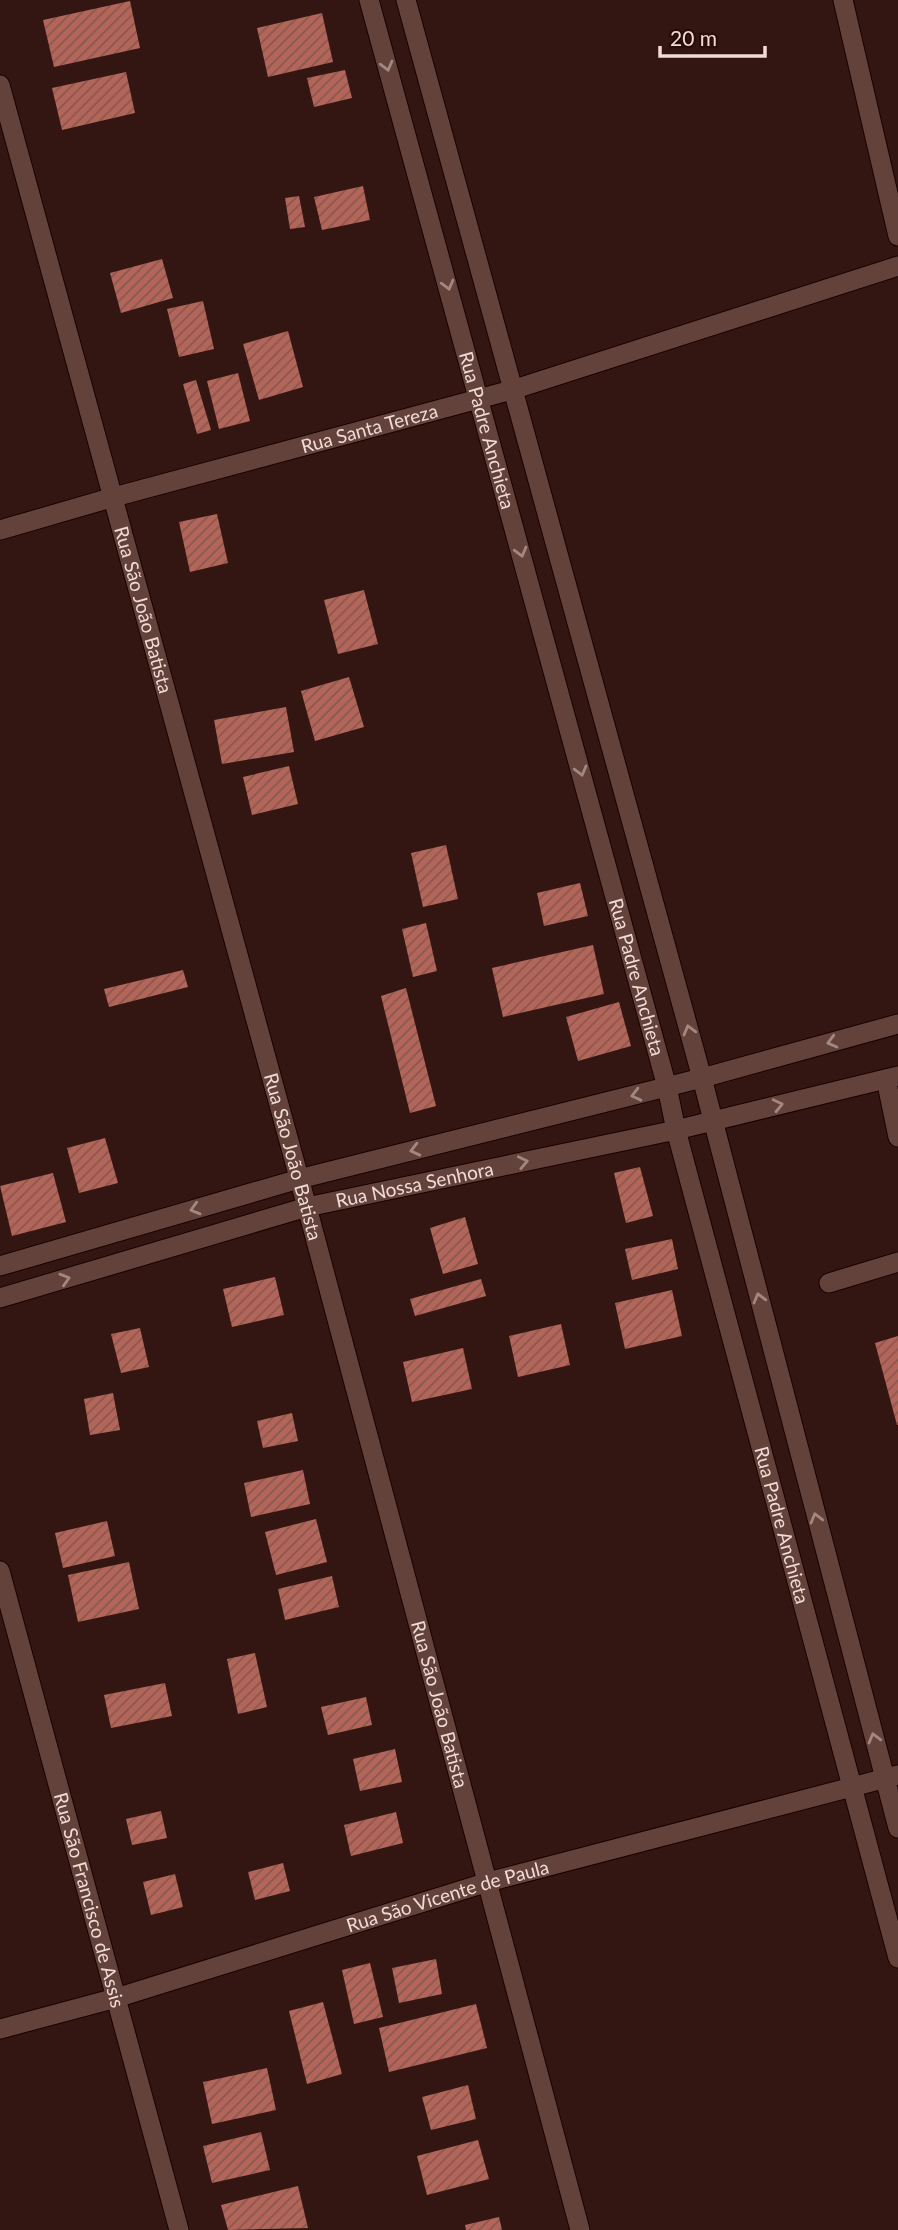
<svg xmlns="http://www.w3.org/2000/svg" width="898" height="2230" font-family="Lato,sans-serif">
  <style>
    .building { fill: url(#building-hatch) }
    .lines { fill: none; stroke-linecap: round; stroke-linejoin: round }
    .service-casing { stroke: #190201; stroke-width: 21 }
    .minor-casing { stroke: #190201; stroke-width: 21 }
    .service { stroke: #64423c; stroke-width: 19 }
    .minor { stroke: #64423c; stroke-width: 19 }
    .oneway { stroke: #a38782 }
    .labels { text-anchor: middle; stroke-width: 5; stroke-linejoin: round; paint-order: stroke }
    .street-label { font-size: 19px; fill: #f1dbd7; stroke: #290d08 }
  </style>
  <defs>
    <pattern id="building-hatch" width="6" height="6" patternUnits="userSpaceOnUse" patternTransform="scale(1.75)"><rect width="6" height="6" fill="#b36559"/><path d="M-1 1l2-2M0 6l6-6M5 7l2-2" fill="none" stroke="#88574f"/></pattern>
  </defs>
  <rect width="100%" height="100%" fill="#331611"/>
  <g class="building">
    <path d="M130,1L140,48L54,67L43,20Z"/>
    <path d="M322,13L333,62L268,77L257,28Z"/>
    <path d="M345,70L352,98L314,107L307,78Z"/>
    <path d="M126,72L135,113L62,130L52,88Z"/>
    <path d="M363,186L370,220L322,230L314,197Z"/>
    <path d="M299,196L305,227L290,229L285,198Z"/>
    <path d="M162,259L173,298L121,313L110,273Z"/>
    <path d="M203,301L214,349L179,357L167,309Z"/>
    <path d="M288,331L303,387L259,400L243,344Z"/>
    <path d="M238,373L250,421L219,429L207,381Z"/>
    <path d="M196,380L211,430L197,434L183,384Z"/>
    <path d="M217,514L228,563L190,572L179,522Z"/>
    <path d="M364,590L378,644L338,654L324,600Z"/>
    <path d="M349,677L364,727L315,741L301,691Z"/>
    <path d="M286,707L294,752L222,764L214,720Z"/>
    <path d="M289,766L298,804L252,815L243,777Z"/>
    <path d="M446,845L458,899L423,907L411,853Z"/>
    <path d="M580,883L588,916L544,926L537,893Z"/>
    <path d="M426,923L437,971L413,977L402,929Z"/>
    <path d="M593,945L604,994L503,1017L492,968Z"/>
    <path d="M183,970L188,987L109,1007L104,989Z"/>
    <path d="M406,988L436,1106L410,1113L381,996Z"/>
    <path d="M619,1002L631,1046L578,1061L566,1017Z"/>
    <path d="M105,1138L118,1183L79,1193L67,1148Z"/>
    <path d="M640,1167L653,1216L626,1223L614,1173Z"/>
    <path d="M53,1173L66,1222L12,1236L0,1186Z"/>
    <path d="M465,1217L478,1264L443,1274L430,1228Z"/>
    <path d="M672,1239L678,1269L632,1280L625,1249Z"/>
    <path d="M275,1277L284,1315L232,1327L223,1289Z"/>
    <path d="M481,1279L486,1296L415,1316L410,1299Z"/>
    <path d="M672,1290L682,1336L625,1349L615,1303Z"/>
    <path d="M561,1324L570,1365L518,1377L509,1336Z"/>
    <path d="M140,1328L149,1367L121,1373L111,1334Z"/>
    <path d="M898,1336V1425H897L875,1343Z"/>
    <path d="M463,1348L472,1389L412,1402L403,1362Z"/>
    <path d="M113,1393L120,1430L90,1435L84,1399Z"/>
    <path d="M292,1413L298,1441L263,1448L257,1421Z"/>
    <path d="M303,1470L310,1504L251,1517L244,1483Z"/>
    <path d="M316,1519L327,1562L276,1575L265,1532Z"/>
    <path d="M107,1521L115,1556L63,1568L55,1533Z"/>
    <path d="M129,1562L139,1609L78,1622L68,1575Z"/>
    <path d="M332,1576L339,1607L285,1620L278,1589Z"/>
    <path d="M255,1653L267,1707L238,1714L227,1659Z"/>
    <path d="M165,1683L172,1716L111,1728L104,1695Z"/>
    <path d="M366,1697L372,1725L328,1735L321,1707Z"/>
    <path d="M395,1749L402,1782L360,1791L353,1759Z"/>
    <path d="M161,1811L167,1838L132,1845L126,1819Z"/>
    <path d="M396,1812L403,1843L351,1856L344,1825Z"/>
    <path d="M283,1863L290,1891L255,1900L248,1872Z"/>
    <path d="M175,1874L183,1907L151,1915L143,1882Z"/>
    <path d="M436,1959L442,1994L399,2003L392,1968Z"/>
    <path d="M370,1963L383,2017L354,2024L342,1970Z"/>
    <path d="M323,2002L342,2074L307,2084L289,2011Z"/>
    <path d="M476,2004L487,2048L389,2072L379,2028Z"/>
    <path d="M267,2068L276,2110L212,2124L203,2082Z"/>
    <path d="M468,2085L476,2119L431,2130L422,2097Z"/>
    <path d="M261,2132L270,2170L212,2183L203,2146Z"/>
    <path d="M478,2140L489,2179L427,2195L417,2156Z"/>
    <path d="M298,2186L308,2228L228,2230L221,2205Z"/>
    <path d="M499,2217L502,2230H466L465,2225Z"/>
  </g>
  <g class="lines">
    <g class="service-casing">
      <g id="service">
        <path d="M886,1079L898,1137"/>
        <path d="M829,1283L898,1262"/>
      </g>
    </g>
    <g class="minor-casing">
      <g id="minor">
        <path id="s1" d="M369,0L667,1087L676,1130L898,1958"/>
        <path d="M406,0L702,1078L898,1828"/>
        <path d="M843,0L898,236"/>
        <path id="s2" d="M0,85L307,1207L580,2230"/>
        <path id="s3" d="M0,530L114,497L512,390L898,266"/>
        <path d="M0,1266L299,1179L702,1078L898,1024"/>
        <path id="s4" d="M0,1298L307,1207L676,1130L898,1076"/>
        <path id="s5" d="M0,1571L179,2230"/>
        <path id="s6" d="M0,2029L116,1998L488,1882L898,1775"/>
      </g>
    </g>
    <use href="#service" class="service"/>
    <use href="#minor" class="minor"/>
  </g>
  <defs><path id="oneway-chevron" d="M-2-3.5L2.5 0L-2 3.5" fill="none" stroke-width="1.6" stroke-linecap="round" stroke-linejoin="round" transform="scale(1.75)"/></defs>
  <g class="oneway">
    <use href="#oneway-chevron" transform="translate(387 66) rotate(75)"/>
    <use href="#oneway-chevron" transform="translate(448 285) rotate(75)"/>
    <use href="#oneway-chevron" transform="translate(521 552) rotate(75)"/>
    <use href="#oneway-chevron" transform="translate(581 771) rotate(75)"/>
    <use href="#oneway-chevron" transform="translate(689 1030) rotate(-105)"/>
    <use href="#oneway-chevron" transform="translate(832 1042) rotate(165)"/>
    <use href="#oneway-chevron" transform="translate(636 1095) rotate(166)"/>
    <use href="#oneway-chevron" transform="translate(778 1105) rotate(-13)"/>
    <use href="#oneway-chevron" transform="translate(415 1150) rotate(166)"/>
    <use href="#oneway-chevron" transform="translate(523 1162) rotate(-12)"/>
    <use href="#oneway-chevron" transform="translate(195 1209) rotate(164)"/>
    <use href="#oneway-chevron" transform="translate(65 1279) rotate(-17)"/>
    <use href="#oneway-chevron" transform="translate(759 1298) rotate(-105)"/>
    <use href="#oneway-chevron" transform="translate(816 1518) rotate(-105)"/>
    <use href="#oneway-chevron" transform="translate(874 1738) rotate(-105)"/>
  </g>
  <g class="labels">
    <g class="street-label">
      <text dy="7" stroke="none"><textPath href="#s3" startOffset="383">Rua Santa Tereza</textPath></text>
      <text dy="7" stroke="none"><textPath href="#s1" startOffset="446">Rua Padre Anchieta</textPath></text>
      <text dy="7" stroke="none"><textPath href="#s2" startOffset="544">Rua São João Batista</textPath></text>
      <text dy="7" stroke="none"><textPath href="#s1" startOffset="1013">Rua Padre Anchieta</textPath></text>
      <text dy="7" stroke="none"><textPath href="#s2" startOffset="1111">Rua São João Batista</textPath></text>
      <text dy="7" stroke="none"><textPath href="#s4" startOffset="430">Rua Nossa Senhora</textPath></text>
      <text dy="7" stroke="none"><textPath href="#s1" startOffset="1580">Rua Padre Anchieta</textPath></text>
      <text dy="7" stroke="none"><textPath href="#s2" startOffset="1678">Rua São João Batista</textPath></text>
      <text dy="7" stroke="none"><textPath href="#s6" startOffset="467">Rua São Vicente de Paula</textPath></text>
      <text dy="7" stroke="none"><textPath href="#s5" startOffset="341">Rua São Francisco de Assis</textPath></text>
    </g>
  </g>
  <path d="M660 46v10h105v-10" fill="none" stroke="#f1dbd7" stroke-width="3.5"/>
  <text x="670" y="46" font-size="21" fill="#f1dbd7" stroke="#290d08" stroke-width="5" paint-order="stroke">20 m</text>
</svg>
